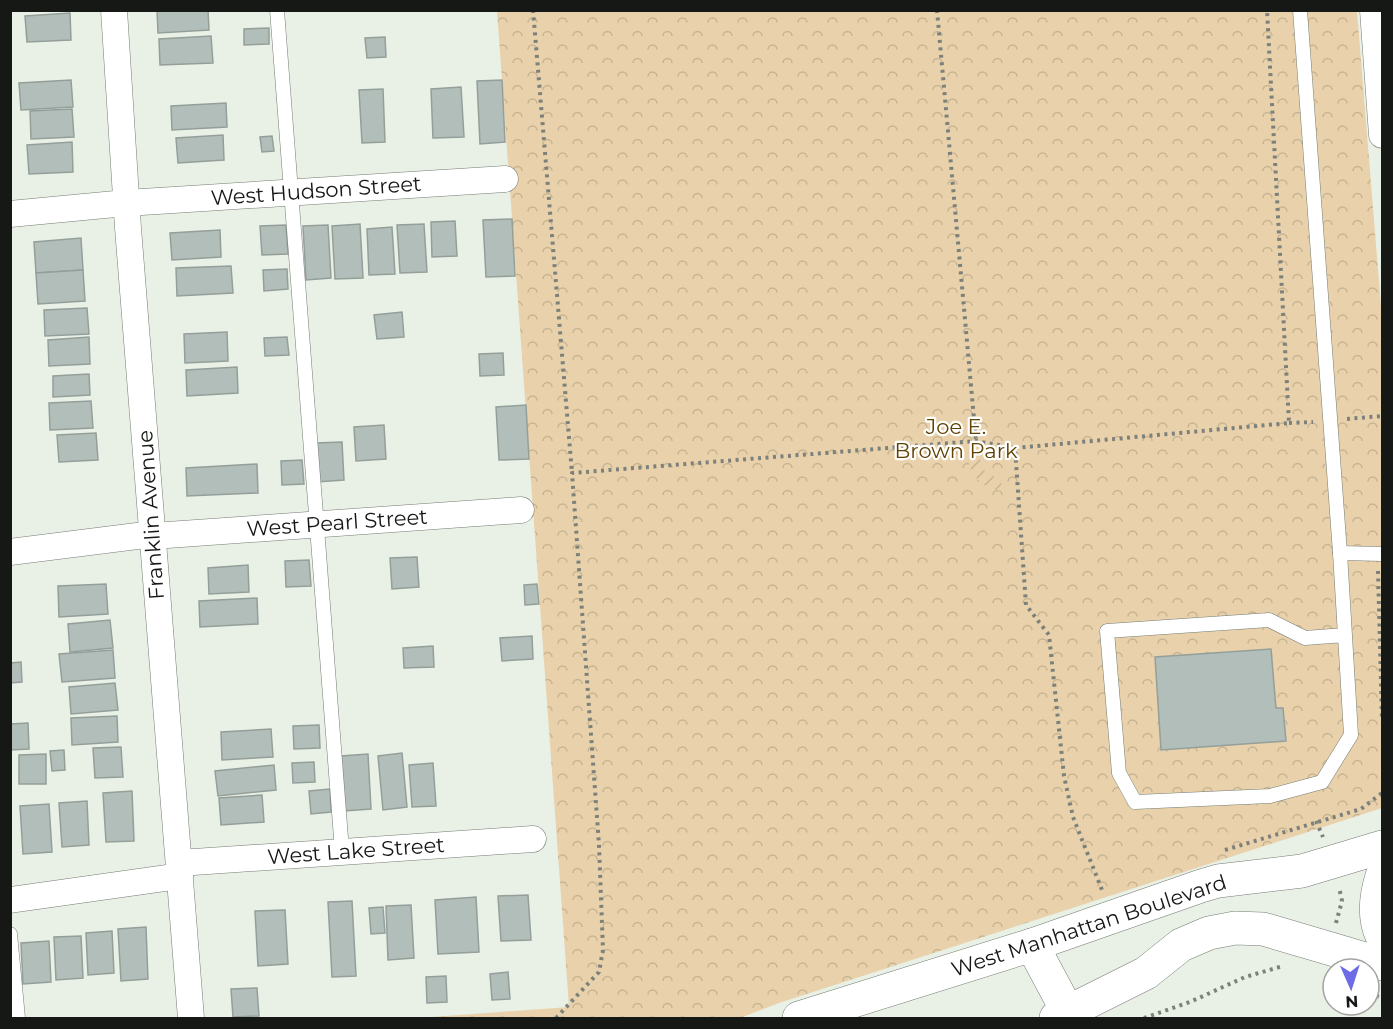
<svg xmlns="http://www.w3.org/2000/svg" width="1393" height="1029" font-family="Montserrat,sans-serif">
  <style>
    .forest { fill: url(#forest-crowns) }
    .garden { fill: url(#garden-furrows) }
    .building { fill: #b2beb9; stroke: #949f9a; stroke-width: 1.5 }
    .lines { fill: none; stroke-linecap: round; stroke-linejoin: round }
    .lane-casing { stroke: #757c73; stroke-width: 15 }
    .street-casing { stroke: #757c73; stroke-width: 27 }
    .secondary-casing { stroke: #757c73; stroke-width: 34 }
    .path { stroke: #7d817b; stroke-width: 4; stroke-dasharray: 3 4.5; stroke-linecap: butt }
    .lane { stroke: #fff; stroke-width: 14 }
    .street { stroke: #fff; stroke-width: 26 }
    .secondary { stroke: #fff; stroke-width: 33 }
    .labels { text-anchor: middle; stroke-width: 4.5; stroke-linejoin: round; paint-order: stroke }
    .street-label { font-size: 21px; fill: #151814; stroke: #fff }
    .park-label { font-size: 21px; fill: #604301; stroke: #fff }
  </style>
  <defs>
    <pattern id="forest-crowns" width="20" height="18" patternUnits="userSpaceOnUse" patternTransform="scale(1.5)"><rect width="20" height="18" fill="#e9d2ab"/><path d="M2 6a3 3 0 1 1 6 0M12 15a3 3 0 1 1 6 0" fill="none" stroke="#c7b492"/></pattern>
    <pattern id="garden-furrows" width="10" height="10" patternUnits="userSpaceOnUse" patternTransform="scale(1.5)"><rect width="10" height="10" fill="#e9d2ab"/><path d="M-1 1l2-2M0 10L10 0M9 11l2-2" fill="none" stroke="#c7b492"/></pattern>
  </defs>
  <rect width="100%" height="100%" fill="#e9f0e6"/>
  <path class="forest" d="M497,11H1357L1382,318V808L779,1003L740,1018H417L569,1007Z"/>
  <path class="garden" d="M980,459L985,472L1001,480L1002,491C982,488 973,478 968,460Z"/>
  <g class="building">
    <path d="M157,10H208L209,30L158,33Z"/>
    <path d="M70,13L71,40L27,42L25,16Z"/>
    <path d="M269,28V44L244,45V29Z"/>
    <path d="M211,36L213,63L160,65L159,39Z"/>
    <path d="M385,37L386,57L367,58L365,38Z"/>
    <path d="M71,80L73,107L21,110L19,83Z"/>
    <path d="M502,80L505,142L480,144L477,81Z"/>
    <path d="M461,87L464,137L433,138L431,89Z"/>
    <path d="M383,89L385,142L362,143L359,90Z"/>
    <path d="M226,103L227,127L172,130L171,106Z"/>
    <path d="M72,109L74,137L31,139L30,111Z"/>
    <path d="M223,135L224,160L178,163L176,138Z"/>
    <path d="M272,136L274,151L262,152L260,137Z"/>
    <path d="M72,142L73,172L29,174L27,145Z"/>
    <path d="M512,219L515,276L486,277L483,220Z"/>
    <path d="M455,221L457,256L432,257L431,222Z"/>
    <path d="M360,224L363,278L335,279L332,226Z"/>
    <path d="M424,224L427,272L400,273L397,225Z"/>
    <path d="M286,225L288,254L262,255L260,226Z"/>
    <path d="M328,225L331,278L306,280L303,226Z"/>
    <path d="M392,227L395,274L369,275L367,229Z"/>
    <path d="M220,230L221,257L172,260L170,233Z"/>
    <path d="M81,238L83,270L36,273L34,242Z"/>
    <path d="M231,266L233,293L177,296L176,268Z"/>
    <path d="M287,269L288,289L264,291L263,270Z"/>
    <path d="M83,270L85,301L38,304L36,273Z"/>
    <path d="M87,308L89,334L45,336L44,310Z"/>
    <path d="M402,312L404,337L377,339L374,315Z"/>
    <path d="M227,332L228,361L185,363L184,334Z"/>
    <path d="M89,337L90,364L49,366L48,340Z"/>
    <path d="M287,337L289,355L265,356L264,338Z"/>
    <path d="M503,353L504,375L480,376L479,354Z"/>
    <path d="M237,367L238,393L187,396L186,370Z"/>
    <path d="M89,374L90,395L53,397V376Z"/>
    <path d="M91,401L93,428L50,430L49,403Z"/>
    <path d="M526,405L529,459L499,460L496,407Z"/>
    <path d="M384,425L386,459L356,461L354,427Z"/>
    <path d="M96,433L98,460L59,462L57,435Z"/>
    <path d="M342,442L344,480L317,482L315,443Z"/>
    <path d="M302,460L304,484L282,485L281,461Z"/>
    <path d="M257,464L258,493L187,496L186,468Z"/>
    <path d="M417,557L419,587L392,589L390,558Z"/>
    <path d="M309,560L311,586L286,587L285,561Z"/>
    <path d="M248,565L249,592L209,594L208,568Z"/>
    <path d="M106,584L108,614L59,617L58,586Z"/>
    <path d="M537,584L539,604L525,605L524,585Z"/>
    <path d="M257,598L258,624L200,627L199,601Z"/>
    <path d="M110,620L113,648L70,652L68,624Z"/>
    <path d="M532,636L533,659L502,661L500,638Z"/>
    <path d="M433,646L434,667L404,668L403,648Z"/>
    <path d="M1271,649L1276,708H1283L1286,741L1161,750L1155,657Z"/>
    <path d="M113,650L115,678L62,682L59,654Z"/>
    <path d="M21,662L22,682L10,683V663Z"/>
    <path d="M115,683L118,710L71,714L69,687Z"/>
    <path d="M117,716L118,742L72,745L71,718Z"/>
    <path d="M28,723L29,749L10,750V724Z"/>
    <path d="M319,725L320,748L294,749L293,726Z"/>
    <path d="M271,729L273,757L222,760L221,732Z"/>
    <path d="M121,747L123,777L95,778L93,748Z"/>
    <path d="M64,750L65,770L52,771L50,751Z"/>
    <path d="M402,753L407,807L383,810L378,756Z"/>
    <path d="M46,754V784H19V755Z"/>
    <path d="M368,754L371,809L344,811L341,756Z"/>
    <path d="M314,762L315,782L293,783L292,763Z"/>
    <path d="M433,763L436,806L412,807L409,765Z"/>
    <path d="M274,765L276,790L218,796L215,771Z"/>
    <path d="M330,789L331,812L311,814L309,791Z"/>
    <path d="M132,791L134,841L106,842L103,793Z"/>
    <path d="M262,795L264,822L221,825L219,798Z"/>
    <path d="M87,801L89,845L62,847L59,803Z"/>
    <path d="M49,804L52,852L23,854L20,806Z"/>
    <path d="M528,895L531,940L501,941L498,896Z"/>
    <path d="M476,897L479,952L438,954L435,900Z"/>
    <path d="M352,901L356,976L332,977L328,902Z"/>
    <path d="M411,905L414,958L388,960L386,906Z"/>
    <path d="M383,907L385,933L371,934L369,908Z"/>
    <path d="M285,910L288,964L258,966L255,911Z"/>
    <path d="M146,927L148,979L121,981L118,929Z"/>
    <path d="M112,931L114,973L88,975L86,933Z"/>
    <path d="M81,936L83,978L56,980L54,937Z"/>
    <path d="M49,941L51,982L23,984L21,943Z"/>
    <path d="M508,972L510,999L492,1000L490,974Z"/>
    <path d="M446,976L447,1002L427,1003L426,977Z"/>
    <path d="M257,988L259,1016L233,1017L231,989Z"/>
  </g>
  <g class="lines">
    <g class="lane-casing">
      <g id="lane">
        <path d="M277,10L342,851"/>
        <path d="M1300,10L1340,553"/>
        <path d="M1345,635L1305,638L1269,620L1107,631L1119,773L1135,802L1270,796L1322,782L1351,735L1340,553L1382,554"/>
        <path d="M10,934L18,1018"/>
      </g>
    </g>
    <g class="street-casing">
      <g id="street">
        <path d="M114,10L128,228L191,1018"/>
        <path d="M1373,10L1382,135"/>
        <path d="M10,214L126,203L505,179"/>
        <path d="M153,536L521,510"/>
        <path d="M10,552L153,534"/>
        <path d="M179,863L533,839"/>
        <path d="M10,900L180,876"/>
      </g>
    </g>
    <g class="secondary-casing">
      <g id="secondary">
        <path d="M1382,876C1376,895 1373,917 1382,936"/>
        <path d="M1032,945L1069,1014"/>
        <path d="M799,1018L1032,945L1201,886L1218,881L1302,871L1382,847"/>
        <path d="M1056,1018L1146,973L1181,945L1209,933L1235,928L1263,929L1382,964"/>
      </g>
    </g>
    <g class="path">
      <path d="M533,10L572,473"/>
      <path d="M937,10L976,441"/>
      <path d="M1347,419L1382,416"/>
      <path d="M1289,423L1313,422"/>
      <path d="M1015,448L1289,423L1267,10"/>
      <path d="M1378,571L1382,721"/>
      <path d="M1316,821L1323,837"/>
      <path d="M1225,850L1361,809L1382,793"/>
      <path d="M1336,923L1342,901L1339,887"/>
      <path d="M1369,993L1382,998"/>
      <path d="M556,1018L599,972L603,950L599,845L572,473L976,441L1015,448L1026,605L1049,635L1064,776L1073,817L1102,890"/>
      <path d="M1144,1018L1190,1002L1245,977L1283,966"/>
    </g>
    <use href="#lane" class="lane"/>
    <use href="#street" class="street"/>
    <use href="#secondary" class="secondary"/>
  </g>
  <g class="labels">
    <g class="street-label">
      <text transform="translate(316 191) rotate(-4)" y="7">West Hudson Street</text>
      <text transform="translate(151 515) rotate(-94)" y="7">Franklin Avenue</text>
      <text transform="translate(337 523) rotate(-4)" y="7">West Pearl Street</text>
      <text transform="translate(356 851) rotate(-4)" y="7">West Lake Street</text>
      <text transform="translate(1089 926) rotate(-18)" y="7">West Manhattan Boulevard</text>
    </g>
    <g class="park-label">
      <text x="956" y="434">Joe E.<tspan x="956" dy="24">Brown Park</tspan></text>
    </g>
  </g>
  <rect width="1393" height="1029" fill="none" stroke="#151814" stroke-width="24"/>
  <g transform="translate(1351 987) rotate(177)"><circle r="28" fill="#ffffff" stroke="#a1a3a1" stroke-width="1.5"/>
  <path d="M0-4.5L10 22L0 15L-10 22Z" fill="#6d6be5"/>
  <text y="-9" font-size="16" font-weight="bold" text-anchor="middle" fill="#151814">N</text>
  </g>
</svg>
